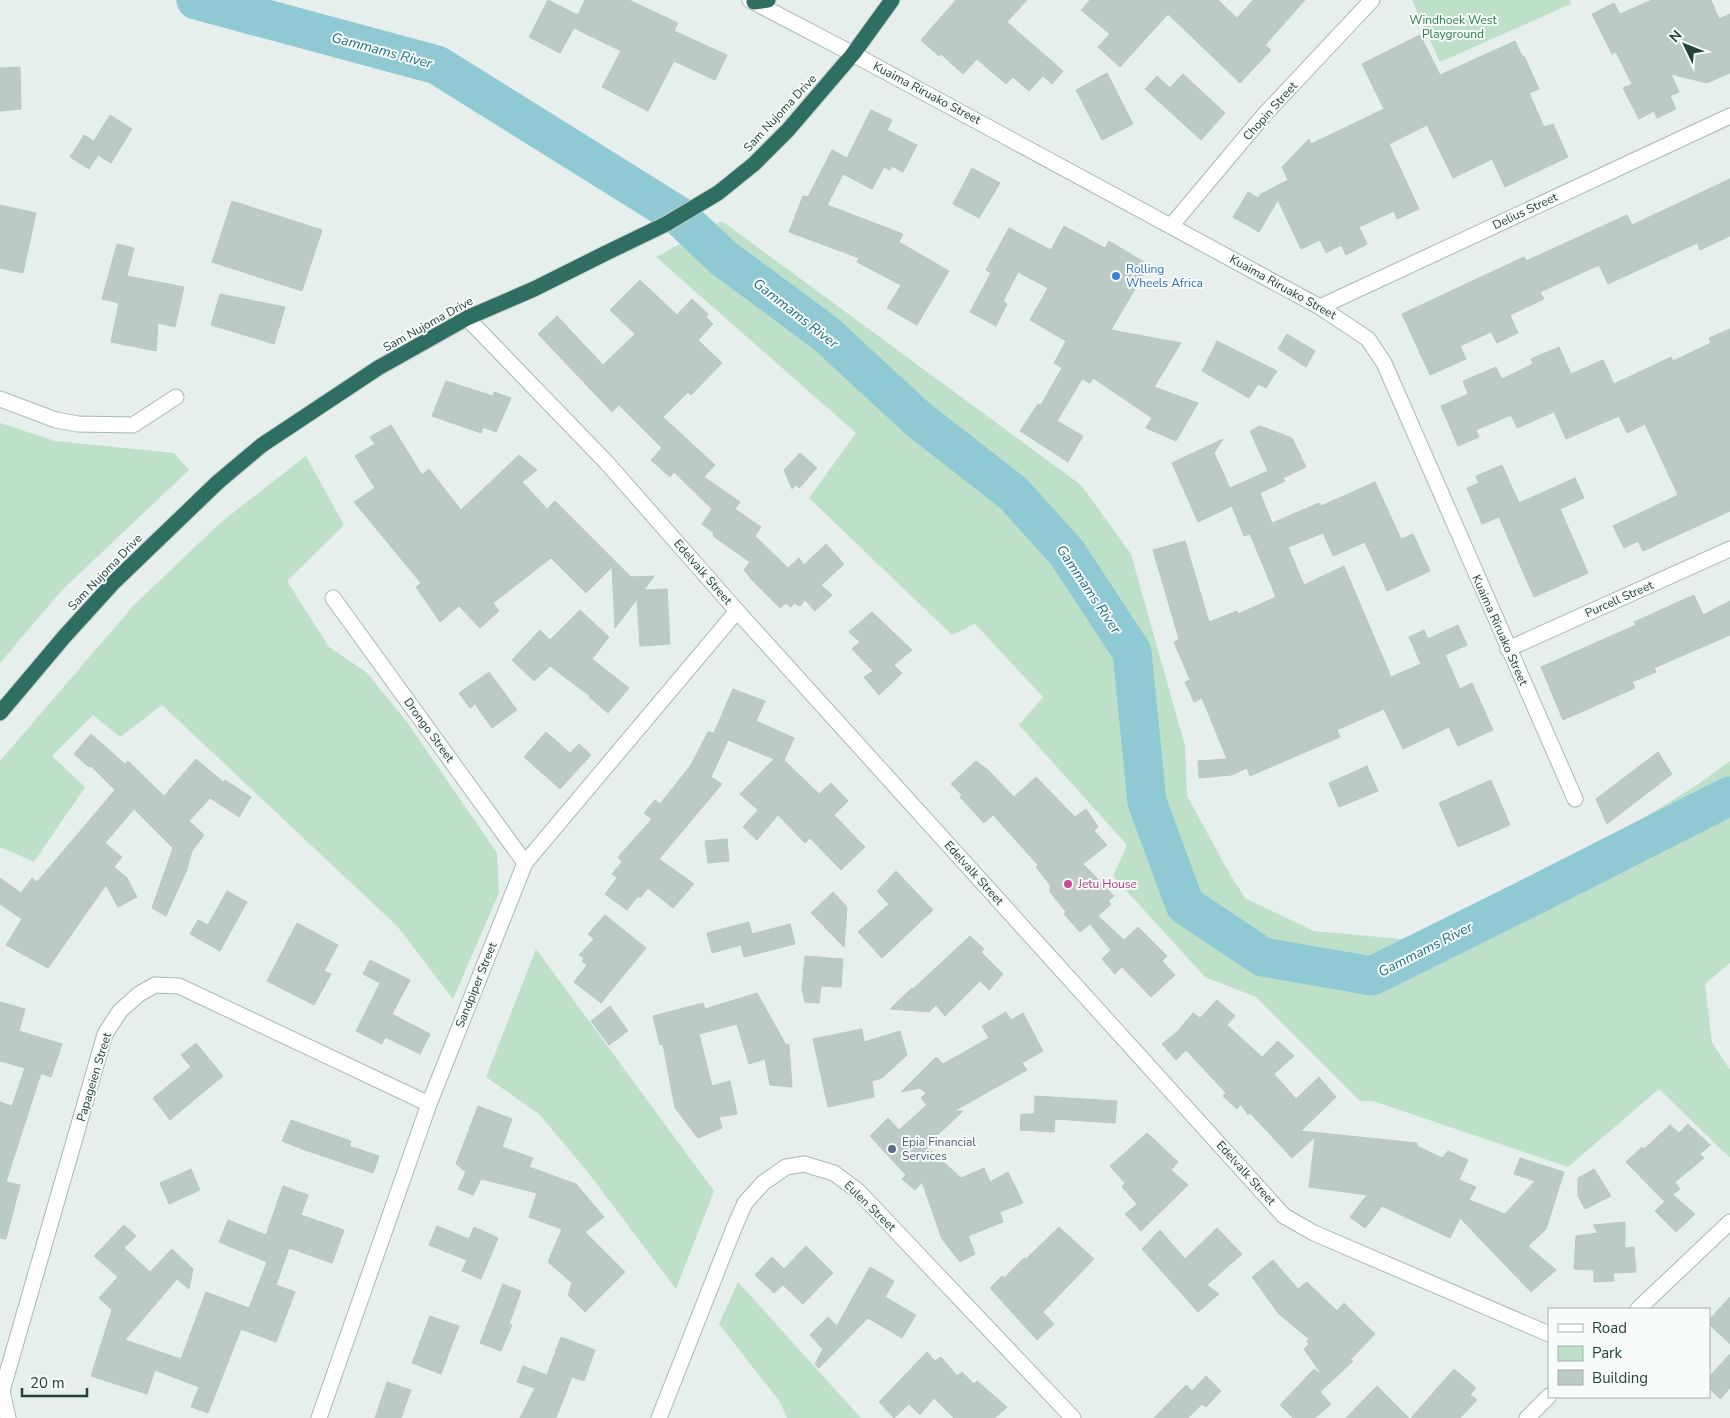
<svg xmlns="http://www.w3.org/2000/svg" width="1730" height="1418" font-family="'Nunito Sans',sans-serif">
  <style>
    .green { fill: #bfe0c8 }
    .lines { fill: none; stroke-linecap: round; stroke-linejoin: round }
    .river { stroke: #8ec9d4; stroke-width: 39 }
    .building { fill: #bbcac4; stroke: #b8c9c2 }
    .minor-casing { stroke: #a8b8b2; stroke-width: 17 }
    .highway-casing { stroke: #c2cac8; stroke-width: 17 }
    .minor { stroke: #fff; stroke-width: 15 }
    .highway { stroke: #2f6f62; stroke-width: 15 }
    .shop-dot { fill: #3f7fe0; stroke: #f7fbf9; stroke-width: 2 }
    .hotel-dot { fill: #d1479c; stroke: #f7fbf9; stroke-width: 2 }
    .service-dot { fill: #5c6f8a; stroke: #f7fbf9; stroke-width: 2 }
    .labels { text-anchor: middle; stroke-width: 4; stroke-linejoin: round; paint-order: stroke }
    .park-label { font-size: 12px; fill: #2d7a4b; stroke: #f7fbf9 }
    .street-label { font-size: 12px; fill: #24423a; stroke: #f7fbf9 }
    .shop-label { font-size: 12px; fill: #366cbe; stroke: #f7fbf9; text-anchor: start }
    .hotel-label { font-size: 12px; fill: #b23c85; stroke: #f7fbf9; text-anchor: start }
    .service-label { font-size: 12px; fill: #4e5e75; stroke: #f7fbf9; text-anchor: start }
    .water-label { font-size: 14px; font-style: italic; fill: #1c6f80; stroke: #f7fbf9 }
  </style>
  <rect width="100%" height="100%" fill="#e6efeb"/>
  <g class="green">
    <path d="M1412,0H1570L1571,4L1440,62Z"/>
    <path d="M722,221L1081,485L1131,554L1185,746L1187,796L1227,869L1245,898L1314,931L1402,939L1585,854L1697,785L1730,761V963L1705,984L1712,1042L1730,1070V1158L1659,1089L1568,1167L1373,1101H1360L1256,997L1205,977L1113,876L1127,845L1019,725L1043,697L975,624L952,635L809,498L856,433L656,257Z"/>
    <path d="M0,423L55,441L174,453L189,470L62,590L0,663Z"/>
    <path d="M306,456L344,525L287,581L329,647L366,672L407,722L497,853L499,893L453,999L397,926L162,705L120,737L93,715L52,756L85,787L34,862L0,847V761L134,605L220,523Z"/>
    <path d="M536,949L714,1191L676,1289L586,1170L539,1114L486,1077Z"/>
    <path d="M738,1282L861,1418H787L780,1402L719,1324Z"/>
  </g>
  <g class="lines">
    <path class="river" d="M196,0L437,65L679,216L722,257L826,334L918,419L1013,493L1067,553L1132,652L1147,802L1185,905L1263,957L1372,976L1537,894L1730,796"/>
  </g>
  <g class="building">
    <path d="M548,0L578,15L585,0H629L678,23L674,31L727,55L715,80L674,61L648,111L602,87L621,51L574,28L560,53L529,37Z"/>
    <path d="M956,0H1027L1007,22L1063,71L1052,84L1043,76L1029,91L1013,77L1006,84L977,59L963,74L941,54L939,56L921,40Z"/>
    <path d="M1090,0H1218L1237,18L1253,0H1305L1265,45L1271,50L1240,83L1168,14L1120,67L1098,47L1110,34L1081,10Z"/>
    <path d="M1652,0H1711L1719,19L1730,14V73L1707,83L1671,74L1679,92L1670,96L1676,109L1657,118L1654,111L1639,119L1623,88L1632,84L1616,52L1612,54L1592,14L1614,3L1620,14Z"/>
    <path d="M1420,35L1440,75L1515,41L1522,56H1524L1539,89L1529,93L1544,127L1553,124L1568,157L1505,187L1492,159L1453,178L1427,125L1389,144L1419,209L1397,219L1394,211L1359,227L1367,244L1346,255L1341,245L1326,253L1320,240L1301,249L1278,200L1259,232L1233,217L1248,192L1258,198L1261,194L1288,180L1282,167L1309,139L1311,144L1384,109L1362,64Z"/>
    <path d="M20,67L21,109L0,111V68Z"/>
    <path d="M1107,73L1133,124L1102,140L1076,90Z"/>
    <path d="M1183,74L1225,113L1201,140L1145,89L1157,76L1170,88Z"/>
    <path d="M871,110L892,120L887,130L917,145L903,172L892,166L890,170L884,167L872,189L843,174L827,205L903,234L899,242L949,271L917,325L887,308L901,285L857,262L859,258L789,232L803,196L808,197L832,150L847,158Z"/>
    <path d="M110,115L132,129L111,163L98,155L89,169L70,157L84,135L94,141Z"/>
    <path d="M972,168L1000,183L979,218L953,204Z"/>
    <path d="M1730,179V236L1700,250L1697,243L1608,284L1599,265L1540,292L1544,299L1510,315L1518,333L1497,343L1491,332L1460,346L1466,359L1430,375L1402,314L1524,257L1526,261L1627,215L1632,225Z"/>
    <path d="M232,201L322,230L302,291L212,262Z"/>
    <path d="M0,205L36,213L23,273L0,268Z"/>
    <path d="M1064,226L1105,248L1109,241L1149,265L1111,330L1181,343L1154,387L1198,403L1176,441L1146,428L1152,418L1093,378L1090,383L1082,379L1057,421L1083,436L1068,462L1020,431L1038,404L1041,405L1062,368L1054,363L1066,341L1030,320L1048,288L1018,272L1003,301L1007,304L996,326L970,312L991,273L986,270L1009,228L1051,250Z"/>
    <path d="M117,244L134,248L127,276L184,287L175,327L158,323L156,351L111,342L119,303L102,299Z"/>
    <path d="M640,280L677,315L692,299L708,314L706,317L713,324L698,340L722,363L691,395L688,392L663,417L715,465L704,477L740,502L735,509L761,527L755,536L788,568L799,558L804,565L826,544L844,564L821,585L832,595L815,611L805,600L800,606L794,603L791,607L786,603L780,608L752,580L744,570L750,562L713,536L714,533L702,524L712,509L674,472L670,477L651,460L662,448L619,405L612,412L538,334L557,316L603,365L635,334L610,310Z"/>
    <path d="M220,294L285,307L274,344L211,325Z"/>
    <path d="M1730,329V511L1643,551L1638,541L1624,548L1613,526L1678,495L1645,424L1627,433L1619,416L1566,439L1554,412L1517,428L1511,415L1476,430L1479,437L1458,446L1441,406L1468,394L1463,381L1496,367L1502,379L1533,364L1531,359L1559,347L1571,374L1603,360L1614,384L1671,357L1673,361L1711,343L1709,338Z"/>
    <path d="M1287,334L1315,351L1306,367L1278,349Z"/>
    <path d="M1217,341L1277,371L1266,388L1258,384L1249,398L1202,371Z"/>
    <path d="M446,381L493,396L494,392L511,398L496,432L483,427L481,433L432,416Z"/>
    <path d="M391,425L422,475L429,469L461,510L519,455L537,470L522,482L547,509L555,501L631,577L654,576L644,590L667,589L670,644L640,646L637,599L615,628L612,567L586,593L551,558L493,603L499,611L480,628L459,606L440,622L416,587L421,583L354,502L375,488L355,456L375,444L370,437Z"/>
    <path d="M1260,426L1292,438L1306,467L1283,478L1285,481L1260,493L1272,523L1319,503L1321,506L1375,482L1401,539L1413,534L1430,571L1387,591L1365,542L1333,556L1323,533L1288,547L1304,585L1344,566L1391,677L1421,664L1409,637L1424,630L1428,639L1458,625L1467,645L1445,655L1460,689L1472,683L1493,730L1458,746L1449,727L1403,749L1384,709L1337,730L1340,737L1250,776L1247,768L1231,775L1199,778L1198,761L1227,759L1202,698L1194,702L1185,682L1190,680L1174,642L1179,639L1153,550L1185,541L1209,622L1237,611L1238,614L1276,597L1250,534L1244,536L1232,506L1198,522L1172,463L1223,439L1214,453L1230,488L1268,471L1250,431Z"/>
    <path d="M800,453L817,468L799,488L796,485L792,489L784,470Z"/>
    <path d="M1502,465L1519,503L1575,478L1584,498L1560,509L1588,573L1534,597L1499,517L1482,524L1467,488L1479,483L1476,476Z"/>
    <path d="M1694,595L1703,615L1730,601V635L1654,668L1656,672L1632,682L1635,688L1563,720L1541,667L1636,625L1634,622Z"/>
    <path d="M580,610L609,637L592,659L629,688L608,713L589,697L590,696L550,666L534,681L512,660L540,630L550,640Z"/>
    <path d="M872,612L912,650L894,665L902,673L879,695L864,677L873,671L852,649L860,642L849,632Z"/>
    <path d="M489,672L517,710L492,728L475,704L470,708L459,693Z"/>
    <path d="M733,689L765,701L756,721L794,738L784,760L819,794L831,783L848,801L834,815L865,847L841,870L810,838L805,843L778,815L757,840L743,827L758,810L740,794L774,759L728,740L711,777L722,784L659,859L694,884L673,908L648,888L640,898L638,896L627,910L605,894L617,878L612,874L622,862L618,857L652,819L644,813L655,800L660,804L691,765L708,732L714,733Z"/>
    <path d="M546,732L570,753L579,744L591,755L560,789L524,757Z"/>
    <path d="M91,734L125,764L128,761L164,796L196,759L223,782L225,780L251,797L239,817L210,798L189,821L204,835L192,851L187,869L166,916L152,908L173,848L134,809L105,843L122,857L114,867L127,878L137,897L118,907L106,885L48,968L6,945L22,919L0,904V878L21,893L32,878L37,882L115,790L91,766L89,767L74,754Z"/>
    <path d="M1658,752L1672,774L1607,824L1596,799Z"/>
    <path d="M976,761L988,770L1014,797L1036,777L1075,817L1086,809L1098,827L1094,831L1107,845L1083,864L1114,896L1108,901L1111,904L1098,916L1124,940L1138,927L1167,956L1162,961L1175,975L1151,997L1122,967L1115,974L1102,959L1111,950L1090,924L1080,932L1064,914L1066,912L1050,892V885L1036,867L1038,865L993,815L984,823L960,797L962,795L951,784Z"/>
    <path d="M1367,766L1378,791L1339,807L1329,783Z"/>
    <path d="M1491,780L1510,825L1458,847L1439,803Z"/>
    <path d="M727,839L729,861L708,863L705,841Z"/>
    <path d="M896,871L933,910L882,958L858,932L889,904L877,891Z"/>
    <path d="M227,891L247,902L220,951L190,934L198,920L208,925Z"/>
    <path d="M833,892L847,907L844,947L811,913Z"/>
    <path d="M605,915L646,948L601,1003L574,982L587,965L582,961L584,958L579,955L594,939L588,934Z"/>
    <path d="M749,922L752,934L790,924L795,944L744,957L741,945L712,953L707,933Z"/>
    <path d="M297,923L338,945L324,971L331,974L314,1005L267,981Z"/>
    <path d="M970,936L984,949L981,952L1003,974L989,990L980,981L945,1016L936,1005L929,1012L890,1009L912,988L913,989Z"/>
    <path d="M805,956L843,959L841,987L821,986L819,1003L805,1002L802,989Z"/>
    <path d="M370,960L410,980L392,1014L430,1034L420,1054L385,1037L382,1044L356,1031L380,983L363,974Z"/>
    <path d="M757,993L786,1045L789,1044L792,1087L770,1085L765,1059L749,1064L737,1024L699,1034L712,1086L730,1081L737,1114L719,1117L722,1128L698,1138L675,1108L663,1044L660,1045L653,1016L703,1003L705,1009Z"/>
    <path d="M1217,1000L1235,1016L1227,1025L1262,1057L1278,1041L1294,1056L1274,1074L1296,1099L1319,1077L1336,1097L1301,1131L1417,1143V1146L1442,1158L1448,1151L1468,1160L1459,1180L1476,1187L1469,1200L1505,1214L1535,1181L1514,1174L1520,1158L1564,1172L1546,1229L1528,1246L1556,1270L1531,1292L1460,1218L1450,1238L1382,1206L1365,1228L1350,1217L1367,1195L1309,1187L1315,1137L1292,1158L1250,1113L1248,1115L1241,1104L1237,1109L1223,1096L1226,1093L1186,1050L1176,1060L1162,1044L1177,1032L1193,1013L1200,1018Z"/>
    <path d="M0,1002L25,1009L19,1031L62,1044L51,1077L41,1073L6,1182L20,1185L6,1239L0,1238V1102L12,1106L25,1068L0,1061Z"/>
    <path d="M610,1006L628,1031L609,1045L591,1021Z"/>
    <path d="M1006,1012L1011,1020L1023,1013L1043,1051L1022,1063L1027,1070L954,1111H963L926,1146L961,1178L984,1168L990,1182L1008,1172L1023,1203L1000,1212L1003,1222L968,1236L975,1254L960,1262L942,1239L922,1182L915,1190L902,1179L906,1175L870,1136L888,1118L899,1130L927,1105L921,1098L926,1093L920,1088L901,1092L936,1057L943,1064L989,1038L982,1026Z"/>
    <path d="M862,1029L864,1042L900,1031L907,1055L882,1078L872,1081L874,1097L828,1107L813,1039Z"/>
    <path d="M196,1043L223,1076L170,1120L153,1098L191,1067L181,1055Z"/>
    <path d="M1035,1096L1117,1101L1115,1123L1055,1119L1054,1132L1020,1130L1021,1114H1034Z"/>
    <path d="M478,1106L512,1119L502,1147L533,1158L529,1167L576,1184L604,1217L585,1232L625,1272L585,1312L568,1295L572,1283L548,1262L562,1229L529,1217L537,1193L481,1179L473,1195L458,1189L466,1172L456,1164Z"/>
    <path d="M291,1120L351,1141L349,1146L379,1156L373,1173L302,1149L282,1141Z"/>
    <path d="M1688,1124L1710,1145L1700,1154L1704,1158L1675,1182L1680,1189L1664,1201L1626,1162L1642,1147L1644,1149L1670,1125L1679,1133Z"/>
    <path d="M1147,1133L1178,1162L1171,1170L1188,1185L1141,1231L1125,1214L1137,1204L1122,1187L1125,1183L1110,1166Z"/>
    <path d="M191,1169L200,1190L169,1204L160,1183Z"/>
    <path d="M1594,1169L1611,1196L1585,1209L1578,1196V1178Z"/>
    <path d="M283,1186L308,1195L301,1215L344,1230L332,1263L289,1248L276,1285L295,1292L276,1342L241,1329L208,1413L191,1407L199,1387L155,1370L147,1394L91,1376L112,1310L99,1298L118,1277L94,1256L124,1225L136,1236L124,1248L150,1272L172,1249L193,1269L189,1289L177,1279L125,1340L181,1359L206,1292L249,1308L267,1262L219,1242L228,1220L266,1235Z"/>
    <path d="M1672,1194L1695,1214L1676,1232L1655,1211Z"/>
    <path d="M1625,1222V1248L1634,1247L1636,1272L1613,1273L1614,1281L1594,1282V1270L1574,1269L1576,1236L1598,1233L1593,1225Z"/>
    <path d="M437,1226L469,1239L474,1227L498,1238L481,1279L462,1271L467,1260L429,1245Z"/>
    <path d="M1059,1227L1094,1259L1043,1312L1054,1324L1037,1340L990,1288L1002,1276L1004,1278L1024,1258L1026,1259Z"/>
    <path d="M1217,1228L1242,1254L1207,1285L1219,1294L1198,1312L1142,1249L1160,1230L1185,1259Z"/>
    <path d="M806,1246L833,1273L803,1304L783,1285L774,1293L755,1275L772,1257L784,1269Z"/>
    <path d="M1273,1260L1298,1289L1307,1282L1337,1311L1344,1303L1375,1334L1350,1360L1353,1361L1320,1392L1331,1404L1315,1418H1293L1280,1405L1314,1369L1323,1376L1304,1349L1309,1344L1307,1342L1309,1339L1279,1314L1252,1277Z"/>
    <path d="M870,1267L894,1281L885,1297L916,1315L902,1338L868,1318L819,1368L815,1364L823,1349L810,1335L828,1317L837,1326Z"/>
    <path d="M503,1284L521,1291L509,1324L512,1325L501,1351L480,1343Z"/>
    <path d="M1730,1297V1344L1709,1324V1320Z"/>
    <path d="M430,1316L459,1326L441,1374L412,1363Z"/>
    <path d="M561,1337L595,1350L584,1381L572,1377L556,1418H520L535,1388L517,1382L523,1366L547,1375Z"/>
    <path d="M927,1352L935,1361L941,1357L957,1376L962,1372L974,1384L977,1381L1007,1407L995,1418H954L934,1398L920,1415L909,1404L894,1418L879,1402Z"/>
    <path d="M1730,1354V1388L1720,1399L1709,1388V1377Z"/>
    <path d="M1454,1369L1476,1388L1470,1395L1477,1400L1460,1418H1411Z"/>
    <path d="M1206,1376L1221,1391L1206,1407L1202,1404L1188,1418H1154L1186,1385L1192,1391Z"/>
    <path d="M387,1382L411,1390L401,1418H375Z"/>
    <path d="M1377,1386L1409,1418H1346Z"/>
  </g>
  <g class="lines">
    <g class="minor-casing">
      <g id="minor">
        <path d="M750,0L853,54L1320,307L1368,339L1384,363L1575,799"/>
        <path d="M1171,226L1264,115L1372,0"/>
        <path d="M1320,307L1730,116"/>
        <path d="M467,318L607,463L737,611L1284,1216L1314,1233L1549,1334"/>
        <path d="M0,399L56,420L78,424L133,425L176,397"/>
        <path d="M333,598L525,863"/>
        <path d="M1508,649L1730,549"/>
        <path d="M1638,1309L1730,1222"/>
        <path d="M8,1418L2,1391L105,1034L120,1011L139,994L155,985L179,986L429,1104"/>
        <path d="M319,1418L429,1104L525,863L737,611"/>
        <path d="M659,1418L734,1228L745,1203L763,1183L786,1167L804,1164L834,1173L858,1191L1073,1418"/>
        <path d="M1527,1418L1549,1396"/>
      </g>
    </g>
    <g class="highway-casing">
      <g id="highway">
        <path d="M754,2L768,0"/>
        <path d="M0,713L64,637L114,582L218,482L262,445L378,368L467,318L534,289L604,254L666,224L718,193L754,164L788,130L853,54L892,0"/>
      </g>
    </g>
    <use href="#minor" class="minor"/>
    <use href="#highway" class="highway"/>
  </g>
  <circle class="shop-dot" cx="1116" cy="276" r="5"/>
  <circle class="hotel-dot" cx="1068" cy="884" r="5"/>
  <circle class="service-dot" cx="892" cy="1149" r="5"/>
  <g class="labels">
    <g class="park-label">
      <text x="1453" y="24">Windhoek West<tspan x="1453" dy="14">Playground</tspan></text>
    </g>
    <g class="street-label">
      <text transform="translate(927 93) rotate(28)" y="4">Kuaima Riruako Street</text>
      <text transform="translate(1270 111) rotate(-48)" y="4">Chopin Street</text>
      <text transform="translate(780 113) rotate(-47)" y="4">Sam Nujoma Drive</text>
      <text transform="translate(1525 211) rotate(-25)" y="4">Delius Street</text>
      <text transform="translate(1283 287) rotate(29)" y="4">Kuaima Riruako Street</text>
      <text transform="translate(428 324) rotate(-29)" y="4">Sam Nujoma Drive</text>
      <text transform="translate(105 572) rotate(-46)" y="4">Sam Nujoma Drive</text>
      <text transform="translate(703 572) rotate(49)" y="4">Edelvalk Street</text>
      <text transform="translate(1619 599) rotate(-24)" y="4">Purcell Street</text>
      <text transform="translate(1500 630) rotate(66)" y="4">Kuaima Riruako Street</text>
      <text transform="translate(429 730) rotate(54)" y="4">Drongo Street</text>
      <text transform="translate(974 873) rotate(48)" y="4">Edelvalk Street</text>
      <text transform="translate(476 985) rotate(-68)" y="4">Sandpiper Street</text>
      <text transform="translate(94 1077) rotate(-73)" y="4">Papageien Street</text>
      <text transform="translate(1246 1173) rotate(48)" y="4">Edelvalk Street</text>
      <text transform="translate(870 1206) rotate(44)" y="4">Eulen Street</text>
    </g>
    <g class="shop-label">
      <text x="1126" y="273">Rolling<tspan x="1126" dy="14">Wheels Africa</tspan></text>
    </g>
    <g class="hotel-label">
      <text x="1078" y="888">Jetu House</text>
    </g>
    <g class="service-label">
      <text x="902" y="1146">Epia Financial<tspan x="902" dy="14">Services</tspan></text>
    </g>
    <g class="water-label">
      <text transform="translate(382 50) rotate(15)" y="5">Gammams River</text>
      <text transform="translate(796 313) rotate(38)" y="5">Gammams River</text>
      <text transform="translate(1089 589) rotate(56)" y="5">Gammams River</text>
      <text transform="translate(1425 949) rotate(-27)" y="5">Gammams River</text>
    </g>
  </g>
  <rect x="1548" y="1308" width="162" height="90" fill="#f7fbf9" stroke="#a3b1ad"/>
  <rect x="1558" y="1324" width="25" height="8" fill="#ffffff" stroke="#a3b1ad"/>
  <text x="1592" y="1333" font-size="15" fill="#24423a">Road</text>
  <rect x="1558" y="1346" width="25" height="15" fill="#bfe0c8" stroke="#a3b1ad"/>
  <text x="1592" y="1358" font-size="15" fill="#24423a">Park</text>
  <rect x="1558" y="1370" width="25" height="15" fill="#bbcac4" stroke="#a3b1ad"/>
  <text x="1592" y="1383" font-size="15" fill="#24423a">Building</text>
  <g transform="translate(1685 45) rotate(313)" stroke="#f7fbf9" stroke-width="4" paint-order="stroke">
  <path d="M0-4L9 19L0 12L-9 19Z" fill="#24423a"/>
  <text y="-8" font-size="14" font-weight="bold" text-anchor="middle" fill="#24423a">N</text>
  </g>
  <path d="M22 1388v8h65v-8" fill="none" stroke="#24423a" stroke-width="2.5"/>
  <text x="30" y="1388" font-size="15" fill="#24423a" stroke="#f7fbf9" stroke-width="4" paint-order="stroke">20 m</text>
</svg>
